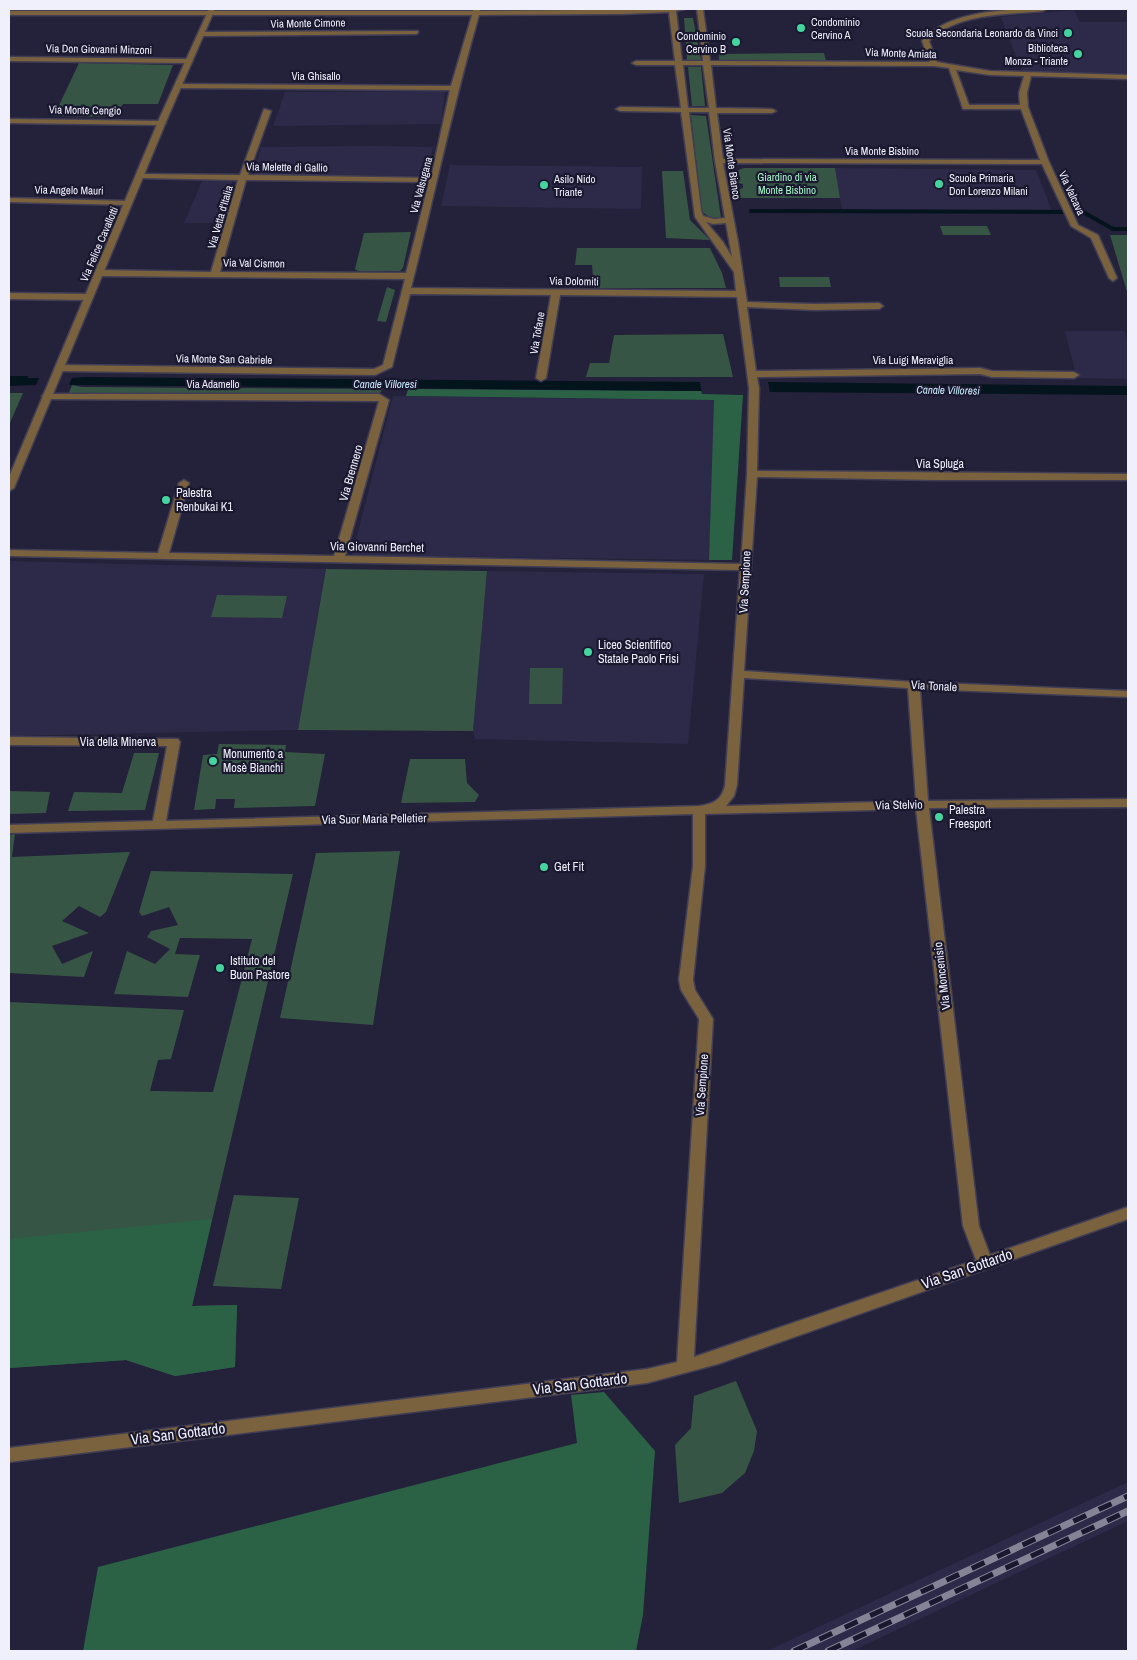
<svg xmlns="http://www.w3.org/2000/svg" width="1137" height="1660" font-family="'Archivo Narrow',sans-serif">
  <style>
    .built { fill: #2d2949 }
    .green { fill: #375544 }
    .forest { fill: #2b6246 }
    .water { fill: #03141c }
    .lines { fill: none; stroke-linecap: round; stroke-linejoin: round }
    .stream { stroke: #03141c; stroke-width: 4 }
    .minor-casing { stroke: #413e55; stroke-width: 3 }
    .tertiary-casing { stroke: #413e55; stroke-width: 3 }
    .minor { fill: #79623d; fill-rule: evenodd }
    .tertiary { fill: #79623d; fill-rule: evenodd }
    .rail-casing { stroke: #858497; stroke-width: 7 }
    .rail { stroke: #1a182f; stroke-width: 5; stroke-dasharray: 14; stroke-linecap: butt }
    .poi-dot { fill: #45d49f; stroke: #1a182f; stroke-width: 2 }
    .labels { text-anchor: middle; stroke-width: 4.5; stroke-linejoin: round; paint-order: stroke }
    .far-poi-label { font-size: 11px; fill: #f0f0fd; stroke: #1a182f; text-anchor: start }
    .far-street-label { font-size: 11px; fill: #f0f0fd; stroke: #1a182f }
    .far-park-label { font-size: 11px; fill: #a2f5c6; stroke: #1a182f }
    .far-water-label { font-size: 11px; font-style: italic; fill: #c7e9fa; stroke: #1a182f }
    .street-label { font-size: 12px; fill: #f0f0fd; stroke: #1a182f }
    .poi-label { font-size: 12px; fill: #f0f0fd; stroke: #1a182f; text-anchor: start }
    .near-street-label { font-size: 15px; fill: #f0f0fd; stroke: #1a182f }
  </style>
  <rect width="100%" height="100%" fill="#24213a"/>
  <g class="built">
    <path d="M1074,10L1080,22H1128V73L1022,72L1001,17Z"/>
    <path d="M445,91L441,124L273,126L285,92Z"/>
    <path d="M261,147L373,146L433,147L427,176L253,175Z"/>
    <path d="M450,165L642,167L641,209L441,206Z"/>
    <path d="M835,168L1036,170L1052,211L842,209Z"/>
    <path d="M202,181H233L219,223H184Z"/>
    <path d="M1065,331H1125L1128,345V379L1077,378Z"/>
    <path d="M393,396L715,400L709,560L352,555Z"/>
    <path d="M9,561L326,569L298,730L9,736Z"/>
    <path d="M487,571L704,574L688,744L475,739L473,731Z"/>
    <path d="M1128,1482V1521L852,1651H767Z"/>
  </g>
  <g class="green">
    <path d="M228,9H464L458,11Z"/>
    <path d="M684,18H693L701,60H687Z"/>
    <path d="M824,53L826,61L719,60V54Z"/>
    <path d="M79,63L173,65L158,104H123L115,117L54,116Z"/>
    <path d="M688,67H701L705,106H692Z"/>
    <path d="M691,115L706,116L721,218L713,219L702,212Z"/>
    <path d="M744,168H835L840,198H739L738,190L743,188V184L737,183L735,171Z"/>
    <path d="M662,171H683L690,220L710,240L666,238Z"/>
    <path d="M940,226H987L991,235H943Z"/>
    <path d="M411,232L403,268L400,271H358L355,269L364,233Z"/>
    <path d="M1110,235H1128V295Z"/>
    <path d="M577,248H710L722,273L726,288H594L592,265H575Z"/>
    <path d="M779,277H829L831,287H780Z"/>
    <path d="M387,287L395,290L386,322L377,321Z"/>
    <path d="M723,334L733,377H586L590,363H609L614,335Z"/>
    <path d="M72,385L82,387L382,389L379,395H68Z"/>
    <path d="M9,393H23L9,425Z"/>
    <path d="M326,569L487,571L473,731L298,730Z"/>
    <path d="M217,595L287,596L282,618L211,617Z"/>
    <path d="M530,668H563L562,704H529Z"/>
    <path d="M219,744L286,745L285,752L325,754L315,806L234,808L235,799H216L215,809L194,810L203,755L217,754Z"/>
    <path d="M134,753H159L145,810L68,811L74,792L122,793Z"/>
    <path d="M410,759H465L467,783L479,795L475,802L401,803Z"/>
    <path d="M9,791L50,792L46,813L9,814Z"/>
    <path d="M15,834L12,857L130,852L106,912L100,917L79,906L62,921L89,933L52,946L62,964L93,951L84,977L9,973V835Z"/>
    <path d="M400,851L373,1025L280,1018L316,853Z"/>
    <path d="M151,871L293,874L192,1306L237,1305L235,1367L175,1376L126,1360L9,1368V1002L184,1010L171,1059L158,1060L150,1091L213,1092L252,939L180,938L175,954L200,955L188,997L114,994L127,951L155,964L170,949L147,937L151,931L178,925L169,907L142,916L139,912Z"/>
    <path d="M234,1195L299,1198L281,1289L213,1286Z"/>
    <path d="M736,1381L757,1431L754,1451L745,1473L722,1493L679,1503L675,1445L691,1428L694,1396Z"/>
  </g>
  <g class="forest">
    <path d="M408,389L701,391L702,394L743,395L732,560H709L714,400L406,396Z"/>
    <path d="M212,1219L192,1306L237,1305L235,1367L175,1376L126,1360L9,1368V1239Z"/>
    <path d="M604,1392L655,1451L643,1615L636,1651H83L98,1567L577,1443L571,1395Z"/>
  </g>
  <g class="water">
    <path d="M9,376H28V378H39L36,385L9,386Z"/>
    <path d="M85,377L700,382L701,391L69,385L72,378Z"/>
    <path d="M768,382L1128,386V395L770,392Z"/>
  </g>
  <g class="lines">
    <path class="stream" d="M751,211L1083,212L1113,229H1128"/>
    <g class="minor-casing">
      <g id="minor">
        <path d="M474,9H480V11L685,9L676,11L682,61H703L697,9H703L710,61L930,62L922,41C948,10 1008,9 1046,9L1043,11C1005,15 957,13 929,41L937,62L990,71L1128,75V79L1031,76L1027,93L1028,107L1049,162L1078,225L1098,235L1117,278L1113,281L1109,278L1091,238L1071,226L1042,164L723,163L738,242L747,302L814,304L879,303L883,306L879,309L814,310L747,307L756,371L980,368L992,371L1074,372L1079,375L1074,378L992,377L980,374L757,377L759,388L757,471L1128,474V480H936L757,477L744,671L914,682L1128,691V697L920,689L928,801L1128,799V807L929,808L979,1226L990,1255L1128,1207V1219L718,1364L647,1383L9,1462V1448L647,1369L677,1362L699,1019L681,990L679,980L693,866V814L9,833V825L153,821L167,746L9,745V737L178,739L180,742L166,821L699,806C713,804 722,800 725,785L740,570L9,556V550L158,553L179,483L184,480L189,483L169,553L334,556L379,401L47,399L42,396L44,394H379L389,400L345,556L741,564L747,474L749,388L737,297L560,295L546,378L541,381L536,378L551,295L410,294L392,367L375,375L60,371L55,368L60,365L374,369L383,365L405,279L99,276L95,273L99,270L211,272L238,180L141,178L137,176L141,174L240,175L264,109L271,111L248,175L431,178L450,90L178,88L174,86L178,84L451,86L472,15H9V11H473ZM669,12L675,61H636L632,63L636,65H675L681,108L620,107L616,109L620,111L681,112L695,217L734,272L736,291L411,288C434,197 453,105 479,15L623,14ZM683,65H703L709,108H688ZM711,65L934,66L949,68L963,109H1021L1040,160L723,159L717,113H772L776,111L772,109L716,108ZM956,70L990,75L1024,76L1019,93L1020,105H969ZM689,112H709L715,161L725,218L714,219L703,216L701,210ZM246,180L429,182L406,273L220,272ZM706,222L713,224L726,223L732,257L723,242ZM744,678L908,688L916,801L726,806L734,796L737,785ZM916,809L963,1226L976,1260L694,1357L713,1019L695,990L693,980L705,866V814Z"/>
        <path d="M418,31V33L416,34L201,36L198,34L201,32Z"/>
        <path d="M9,57L189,59L193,61L189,63L9,61Z"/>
        <path d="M9,119L162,121L166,123L162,125L9,123Z"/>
        <path d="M9,198L128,201L132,203L128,205L9,202Z"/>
        <path d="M9,293L88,294L92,297L88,300L9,299Z"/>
      </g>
    </g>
    <g class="tertiary-casing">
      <path id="tertiary" d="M209,9H215L168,117L14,488L9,491V477L160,117Z"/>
    </g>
    <use href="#minor" class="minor"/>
    <use href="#tertiary" class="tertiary"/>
    <g class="rail-casing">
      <g id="rail">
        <path d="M794,1651L1128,1496"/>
        <path d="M828,1651L1128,1511"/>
      </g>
    </g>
    <use href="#rail" class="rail"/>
  </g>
  <g class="poi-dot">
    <circle cx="801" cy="28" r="5"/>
    <circle cx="1068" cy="33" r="5"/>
    <circle cx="736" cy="42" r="5"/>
    <circle cx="1078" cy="54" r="5"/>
    <circle cx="939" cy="184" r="5"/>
    <circle cx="544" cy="185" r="5"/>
    <circle cx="166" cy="500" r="5"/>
    <circle cx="588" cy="652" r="5"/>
    <circle cx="213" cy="761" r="5"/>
    <circle cx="939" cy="817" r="5"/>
    <circle cx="544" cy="867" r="5"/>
    <circle cx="220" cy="968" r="5"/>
  </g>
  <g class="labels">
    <g class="far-poi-label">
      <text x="811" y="26">Condominio<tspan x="811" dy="13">Cervino A</tspan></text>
      <text x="1058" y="37" text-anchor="end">Scuola Secondaria Leonardo da Vinci</text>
      <text x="726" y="40" text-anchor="end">Condominio<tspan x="726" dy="13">Cervino B</tspan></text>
      <text x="1068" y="52" text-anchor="end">Biblioteca<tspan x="1068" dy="13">Monza - Triante</tspan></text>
      <text x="949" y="182">Scuola Primaria<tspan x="949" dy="13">Don Lorenzo Milani</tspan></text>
      <text x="554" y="183">Asilo Nido<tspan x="554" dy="13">Triante</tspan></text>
    </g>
    <g class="far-street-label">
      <text transform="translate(308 23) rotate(-1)" y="4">Via Monte Cimone</text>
      <text transform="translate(99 49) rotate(1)" y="4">Via Don Giovanni Minzoni</text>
      <text transform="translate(901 53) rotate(2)" y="4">Via Monte Amiata</text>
      <text x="316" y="80">Via Ghisallo</text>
      <text transform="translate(85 110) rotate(1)" y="4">Via Monte Cengio</text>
      <text x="882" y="155">Via Monte Bisbino</text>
      <text transform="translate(732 164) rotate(82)" y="4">Via Monte Bianco</text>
      <text transform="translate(287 167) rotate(1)" y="4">Via Melette di Gallio</text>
      <text transform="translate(421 185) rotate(-75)" y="4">Via Valsugana</text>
      <text transform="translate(69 190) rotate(1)" y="4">Via Angelo Mauri</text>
      <text transform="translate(1072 193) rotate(65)" y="4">Via Valcava</text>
      <text transform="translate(220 217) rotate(-74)" y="4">Via Vetta d'Italia</text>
      <text transform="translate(99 244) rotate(-67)" y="4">Via Felice Cavallotti</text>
      <text transform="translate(254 263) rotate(1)" y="4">Via Val Cismon</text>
      <text transform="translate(574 281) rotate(1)" y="4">Via Dolomiti</text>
      <text transform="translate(537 333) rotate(-80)" y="4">Via Tofane</text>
      <text transform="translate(224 359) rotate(1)" y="4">Via Monte San Gabriele</text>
      <text x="913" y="364">Via Luigi Meraviglia</text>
      <text x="213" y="388">Via Adamello</text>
    </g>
    <g class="far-park-label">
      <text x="787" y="181">Giardino di via<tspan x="787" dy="13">Monte Bisbino</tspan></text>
    </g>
    <g class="far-water-label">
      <text x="385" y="388">Canale Villoresi</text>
      <text transform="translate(948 390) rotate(1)" y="4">Canale Villoresi</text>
    </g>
    <g class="street-label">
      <text x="940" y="468">Via Spluga</text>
      <text transform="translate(351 473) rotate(-74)" y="4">Via Brennero</text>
      <text transform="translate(377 547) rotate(1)" y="4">Via Giovanni Berchet</text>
      <text transform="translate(745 582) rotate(-87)" y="4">Via Sempione</text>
      <text transform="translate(934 686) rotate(3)" y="4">Via Tonale</text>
      <text x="118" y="746">Via della Minerva</text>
      <text transform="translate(899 805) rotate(-1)" y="4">Via Stelvio</text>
      <text transform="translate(374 819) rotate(-1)" y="4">Via Suor Maria Pelletier</text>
      <text transform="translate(942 976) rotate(-97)" y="4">Via Moncenisio</text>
      <text transform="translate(702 1085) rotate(-86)" y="4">Via Sempione</text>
    </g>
    <g class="poi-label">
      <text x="176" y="497">Palestra<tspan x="176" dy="14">Renbukai K1</tspan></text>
      <text x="598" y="649">Liceo Scientifico<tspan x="598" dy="14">Statale Paolo Frisi</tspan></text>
      <text x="223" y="758">Monumento a<tspan x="223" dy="14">Mosè Bianchi</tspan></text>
      <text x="949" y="814">Palestra<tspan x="949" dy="14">Freesport</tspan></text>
      <text x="554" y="871">Get Fit</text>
      <text x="230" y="965">Istituto del<tspan x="230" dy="14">Buon Pastore</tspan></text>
    </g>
    <g class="near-street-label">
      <text transform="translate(967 1269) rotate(-19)" y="5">Via San Gottardo</text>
      <text transform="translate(580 1384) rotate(-7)" y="5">Via San Gottardo</text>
      <text transform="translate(178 1434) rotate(-7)" y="5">Via San Gottardo</text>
    </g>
  </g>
  <rect width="1137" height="1660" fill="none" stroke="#f0f0fd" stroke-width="20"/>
</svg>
